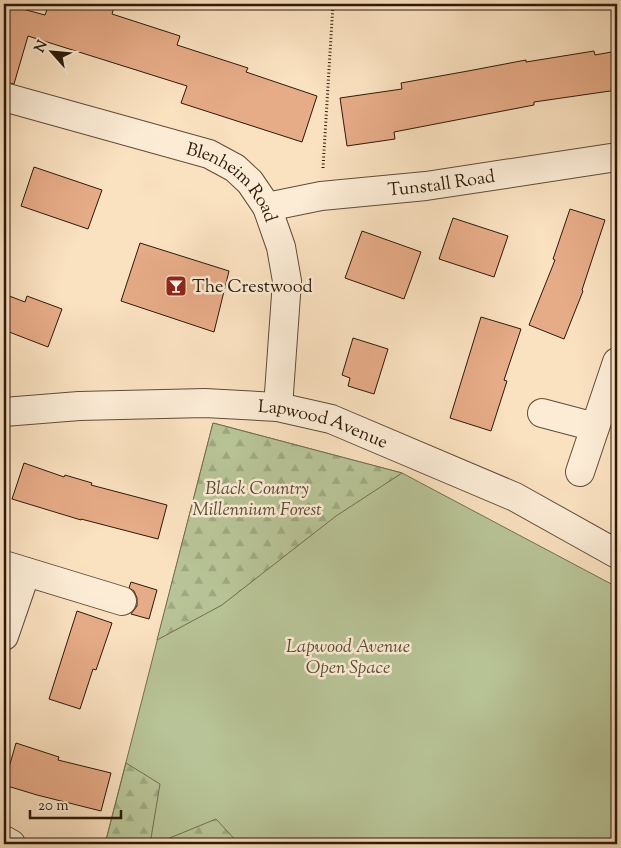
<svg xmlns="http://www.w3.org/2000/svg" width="621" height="848" font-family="'Sorts Mill Goudy',serif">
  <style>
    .green { fill: #b8c497; stroke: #736e50 }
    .forest { fill: url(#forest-firs); stroke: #736e50 }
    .building { fill: #e6ab87; stroke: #2e190a }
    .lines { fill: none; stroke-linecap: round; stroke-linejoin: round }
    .minor-casing { stroke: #614b38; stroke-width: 30 }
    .path { stroke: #2e190a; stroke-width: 3; stroke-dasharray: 1 2.5; stroke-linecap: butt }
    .minor { stroke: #fcecd6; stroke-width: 28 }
    .labels { text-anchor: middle; stroke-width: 5; stroke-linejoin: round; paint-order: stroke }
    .street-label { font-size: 18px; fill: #2e190a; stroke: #fcecd6 }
    .poi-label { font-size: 18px; fill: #2e190a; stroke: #fcecd6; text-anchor: start }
    .park-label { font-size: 18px; font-style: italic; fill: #574c34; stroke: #fcecd6 }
  </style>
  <defs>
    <pattern id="forest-firs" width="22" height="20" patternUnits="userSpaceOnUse" patternTransform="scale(1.25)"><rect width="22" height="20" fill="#b8c497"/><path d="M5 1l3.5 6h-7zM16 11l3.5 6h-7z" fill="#9ea881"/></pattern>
  </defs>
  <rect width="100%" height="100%" fill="#fae1c0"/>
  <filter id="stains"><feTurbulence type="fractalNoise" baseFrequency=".004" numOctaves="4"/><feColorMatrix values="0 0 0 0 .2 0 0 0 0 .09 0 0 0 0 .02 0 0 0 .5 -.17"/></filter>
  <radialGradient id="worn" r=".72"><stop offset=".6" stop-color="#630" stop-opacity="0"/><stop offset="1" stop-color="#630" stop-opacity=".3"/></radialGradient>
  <path class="green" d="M213,423L402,473L617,587V844H105Z"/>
  <g class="forest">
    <path d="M213,423L402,473L336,516L222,605L157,640Z"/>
    <path d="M126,763L160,784L150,844H105Z"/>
    <path d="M216,819L239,844H155Z"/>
  </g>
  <g class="building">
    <path d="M4,4L45,15L49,4H115L112,14L180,36L177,45L248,68L246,72L317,96L302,142L181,103L187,86L28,36L14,84L4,82Z"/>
    <path d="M594,51L595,55L617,51V90L534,102V105L394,132L395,139L347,146L340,98L402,89L401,83L468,71L526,60V62Z"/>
    <path d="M34,167L102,190L88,229L21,206Z"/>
    <path d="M570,209L605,220L582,290L583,291L564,339L529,325L555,260L553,259Z"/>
    <path d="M453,218L508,236L494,277L439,259Z"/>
    <path d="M362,231L421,252L404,299L345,278Z"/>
    <path d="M140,243L229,271L214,332L121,301Z"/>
    <path d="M4,294L25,302L27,296L62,309L48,347L4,330Z"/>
    <path d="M481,317L521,329L504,380L507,381L491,431L450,418Z"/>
    <path d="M353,338L388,349L374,394L348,386L350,378L342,375Z"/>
    <path d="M24,463L64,477L65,475L92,483L91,485L167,505L158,539L81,519V520L12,499Z"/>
    <path d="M131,582L157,590L149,619L131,614L137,606V598L134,591L129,588Z"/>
    <path d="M77,611L112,623L96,670L93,669L80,709L49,699Z"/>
    <path d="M16,743L59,757L58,760L111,773L101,811L37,795L4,785Z"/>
  </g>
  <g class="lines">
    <g class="minor-casing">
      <g id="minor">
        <path id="s1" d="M4,97L209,154L235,168L250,182L267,207L281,247L287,281L278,407"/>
        <path id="s2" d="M267,207L321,196L426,186L617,157"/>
        <path id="s3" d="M4,412L79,406L205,403L278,407L331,419L515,497L617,554"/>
        <path d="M542,413L595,427"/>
        <path d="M580,472L617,362"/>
        <path d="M4,565L122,601"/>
        <path d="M4,636L26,572"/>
        <path d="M4,840L11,844"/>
      </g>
    </g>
    <path class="path" d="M323,168L333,4"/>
    <use href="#minor" class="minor"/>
  </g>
  <defs>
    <g id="bar-square" transform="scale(1.125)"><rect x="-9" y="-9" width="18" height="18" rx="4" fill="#8f2418" stroke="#fcecd6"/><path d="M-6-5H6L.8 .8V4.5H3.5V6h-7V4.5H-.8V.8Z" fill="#fff"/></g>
  </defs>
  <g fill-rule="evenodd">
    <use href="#bar-square" x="176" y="286"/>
  </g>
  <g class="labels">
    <g class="street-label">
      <text dy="6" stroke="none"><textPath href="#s2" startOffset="176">Tunstall Road</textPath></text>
      <text dy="6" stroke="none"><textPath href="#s1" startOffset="249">Blenheim Road</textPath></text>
      <text dy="6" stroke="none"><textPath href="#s3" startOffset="322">Lapwood Avenue</textPath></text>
    </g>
    <g class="poi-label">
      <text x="192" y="292">The Crestwood</text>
    </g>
    <g class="park-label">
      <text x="257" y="494">Black Country<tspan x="257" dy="21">Millennium Forest</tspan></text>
      <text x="348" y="652">Lapwood Avenue<tspan x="348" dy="21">Open Space</tspan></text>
    </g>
  </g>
  <rect width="621" height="848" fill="none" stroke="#fae1c0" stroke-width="20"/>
  <rect x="5" y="5" width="611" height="838" fill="none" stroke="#2e190a" stroke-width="2.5"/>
  <rect x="10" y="10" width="601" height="828" fill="none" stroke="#2e190a"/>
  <g transform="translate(52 52) rotate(297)" stroke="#fcecd6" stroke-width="4" paint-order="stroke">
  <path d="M0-4L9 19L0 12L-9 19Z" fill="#2e190a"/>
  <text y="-8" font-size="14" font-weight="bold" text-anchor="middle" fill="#2e190a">N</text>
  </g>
  <path d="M30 810v8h91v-8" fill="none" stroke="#2e190a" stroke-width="2.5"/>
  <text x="38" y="810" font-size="15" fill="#2e190a" stroke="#fcecd6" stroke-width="4" paint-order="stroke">20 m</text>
  <rect width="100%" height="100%" filter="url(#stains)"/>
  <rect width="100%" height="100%" fill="url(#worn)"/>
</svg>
